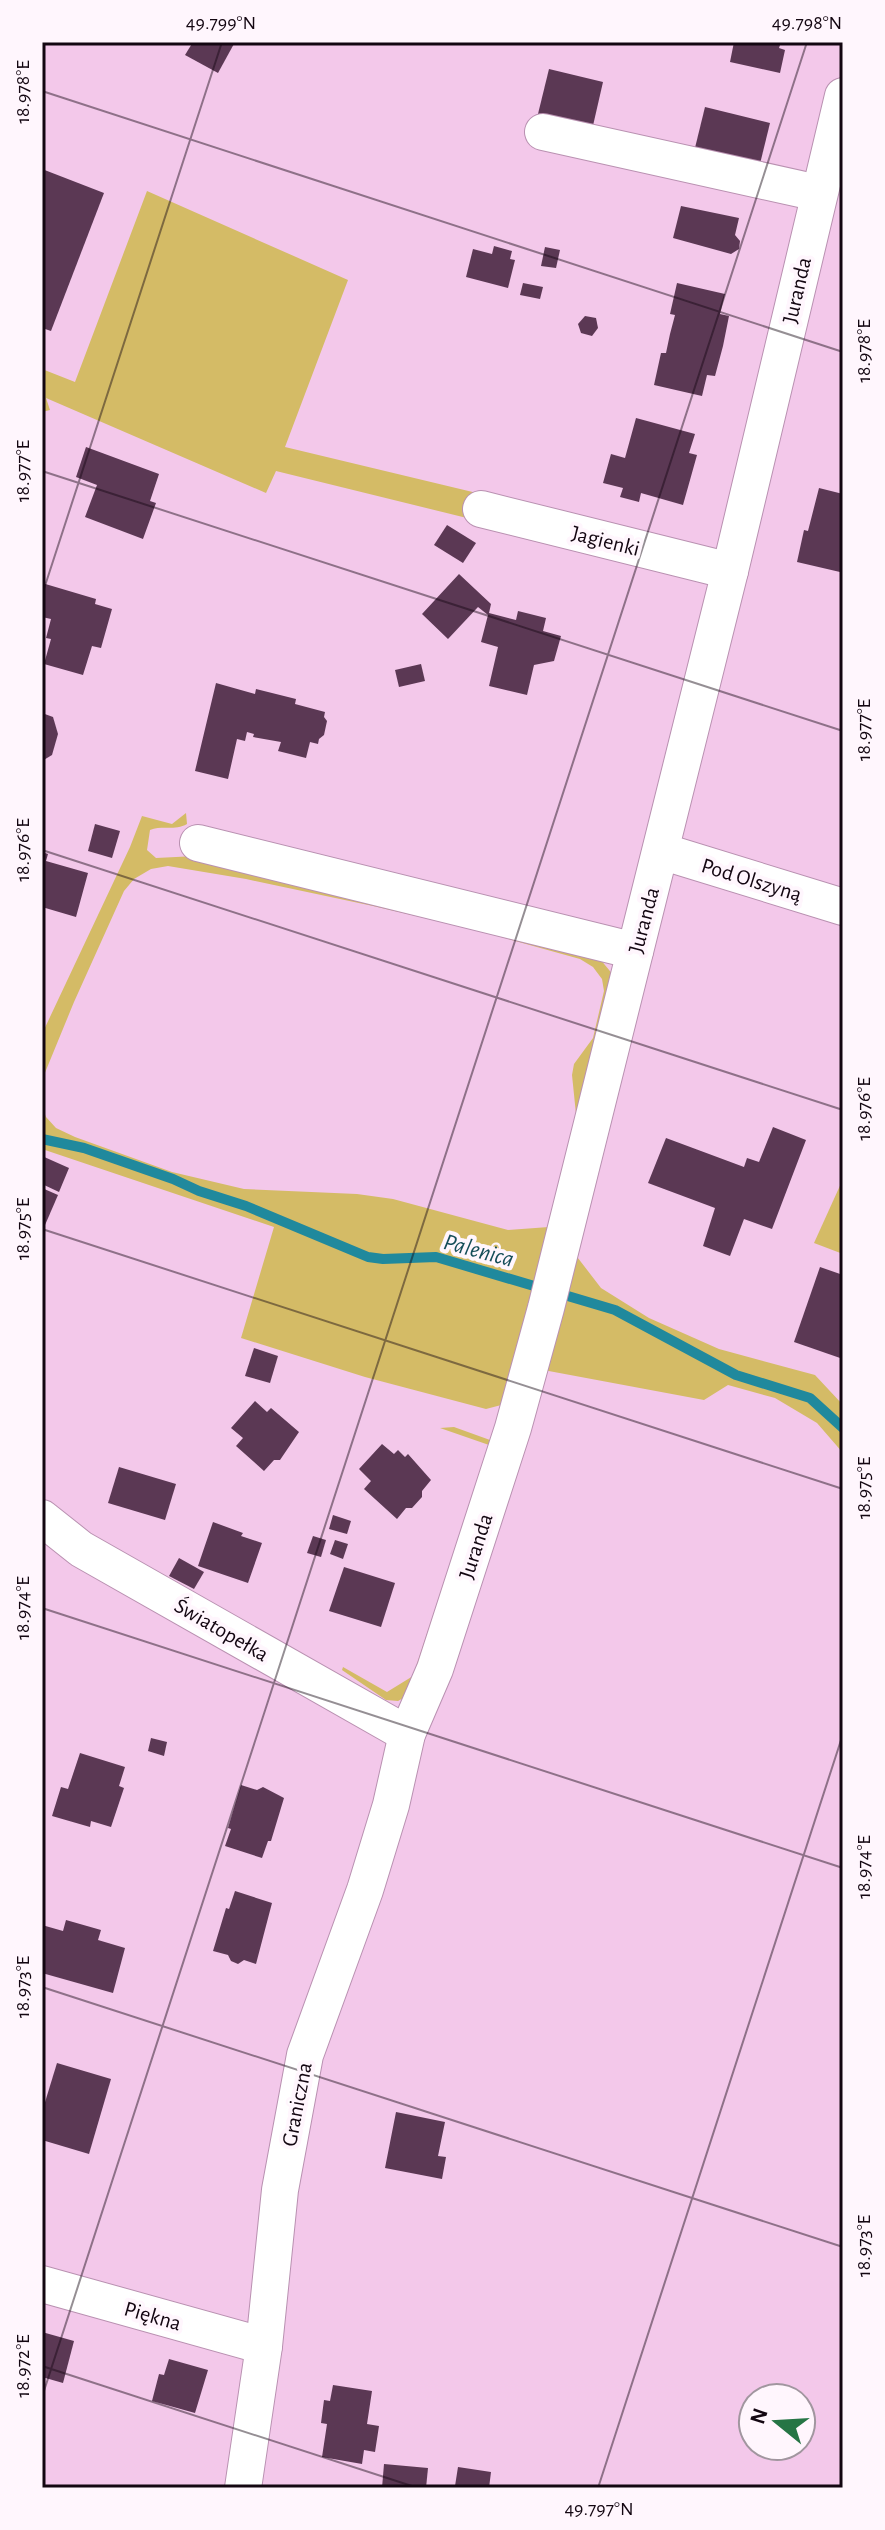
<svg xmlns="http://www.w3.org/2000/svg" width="885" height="2530" font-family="'Alegreya Sans',sans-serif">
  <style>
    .green { fill: #d4bb66 }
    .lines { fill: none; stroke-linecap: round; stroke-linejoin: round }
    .stream { stroke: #20899d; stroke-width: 10 }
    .building { fill: #5b3854 }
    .minor-casing { stroke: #b991b1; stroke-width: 38 }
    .minor { stroke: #fff; stroke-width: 36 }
    .ticks { fill: none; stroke: #130611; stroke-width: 2; stroke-opacity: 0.45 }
    .labels { text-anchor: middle; stroke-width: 8; stroke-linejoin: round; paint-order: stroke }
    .street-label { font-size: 22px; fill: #130611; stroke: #fff6fd }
    .water-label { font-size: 24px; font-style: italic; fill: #154d58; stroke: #fff6fd }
    .neatline { fill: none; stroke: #130611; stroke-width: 3 }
    .ticks-label { font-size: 20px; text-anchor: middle; fill: #130611 }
  </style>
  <rect width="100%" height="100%" fill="#f3c8ea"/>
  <g class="green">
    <path d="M147,191L348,280L285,447L481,494L475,520L276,471L266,493L46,398L50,410L42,412V369L75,382Z"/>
    <path d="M186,813L187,824C175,831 162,825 150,830L147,850L156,858L216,855L600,959L614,976L505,1404L486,1409L365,1377L241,1338L274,1227L42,1149V1107L46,1117L56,1128L75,1137L172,1172L244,1189L357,1194L393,1199L508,1230L549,1227L576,1114L572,1075L574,1064L593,1038L604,991L602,979L593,967L580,959L472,929L373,906L246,879L168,866L151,869L134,879L124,891L74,1002L42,1080V1034L130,847L142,816L172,824Z"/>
    <path d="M843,1179V1254L814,1243Z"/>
    <path d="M571,1249L601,1288L649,1318L719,1349L815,1375L843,1405V1453L817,1423L775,1398L728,1385L704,1400L538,1369Z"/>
    <path d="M454,1427L490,1440L493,1451L491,1462L447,1605L422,1674L407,1696L398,1701L386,1700L342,1670L343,1667L387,1692L413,1676L489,1445L440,1428Z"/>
  </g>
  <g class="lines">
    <path class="stream" d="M42,1139L84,1148L173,1179L199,1191L246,1206L368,1257L383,1259L436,1257L615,1310L736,1375L810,1398L843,1428"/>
  </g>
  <g class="building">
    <path d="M193,42H235L218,73L185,55Z"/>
    <path d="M734,42H781L779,48L785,50L780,73L730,62Z"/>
    <path d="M549,69L603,82L592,130L537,118Z"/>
    <path d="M705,107L770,123L758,172L693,156Z"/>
    <path d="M42,169L104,193L51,331L42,328Z"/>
    <path d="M681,206L739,218L735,235L740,241L739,249L731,254L673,238Z"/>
    <path d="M494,246L512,251L510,259L515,260L508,288L466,277L473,249L492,254Z"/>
    <path d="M545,247L560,250L556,268L541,266Z"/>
    <path d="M523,283L543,287L540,299L520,295Z"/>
    <path d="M677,283L725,294L720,314L729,316L723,346L715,376L707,375L702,396L654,385L661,353H666L670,334L675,315L670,314Z"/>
    <path d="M585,316L596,318L598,328L592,336L581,333L578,324Z"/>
    <path d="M636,418L695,434L689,453L697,455L683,505L641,493L639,502L620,497L623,488L603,483L611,454L625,458Z"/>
    <path d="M86,447L159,474L150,501L156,503L143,539L85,517L97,485L76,477Z"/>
    <path d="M819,488L843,494V560L840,572L797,562L804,530L808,531Z"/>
    <path d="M447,525L476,543L463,563L434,545Z"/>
    <path d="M459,574L491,604L489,613L516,620L518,611L546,618L543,631L561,636L554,661L534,665L527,695L489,686L498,647L481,642L488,615L478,607L448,639L422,614Z"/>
    <path d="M42,583L96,599L95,604L112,609L101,648L92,646L83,675L44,664L51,639L46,638L51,619L42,617Z"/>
    <path d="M421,664L425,681L399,687L395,670Z"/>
    <path d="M216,683L255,694L256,689L296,699L295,704L325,712L324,717L327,721L324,735L319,739L318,744L310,742L306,758L278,751L281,742L253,737L254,734L247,732L245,741L237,739L228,779L195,771Z"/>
    <path d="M42,713L53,717L58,734L52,755L42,761Z"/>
    <path d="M95,824L120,831L112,858L88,851Z"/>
    <path d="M42,852L48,854L46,861L88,873L76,917L42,907Z"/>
    <path d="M773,1127L806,1140L772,1229L744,1219L730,1256L703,1246L715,1208L648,1183L666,1138L744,1167L747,1158L759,1162Z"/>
    <path d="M42,1156L69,1168L59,1192L42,1184Z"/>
    <path d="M42,1188L58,1195L42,1232Z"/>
    <path d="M820,1267L843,1275V1359L794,1342Z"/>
    <path d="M254,1348L278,1356L270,1383L245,1376Z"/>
    <path d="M255,1401L267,1412L271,1408L299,1432L280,1460H274L264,1471L236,1446L243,1438L231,1428Z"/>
    <path d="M382,1444L394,1454L398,1450L405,1457L408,1454L431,1480L422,1491V1497L412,1508H406L397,1519L364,1489L371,1481L359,1469Z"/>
    <path d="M119,1467L176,1484L165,1520L108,1503Z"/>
    <path d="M333,1515L351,1521L347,1534L329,1529Z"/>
    <path d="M213,1522L243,1533L241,1536L262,1543L248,1583L198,1566Z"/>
    <path d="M313,1536L326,1540L321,1557L307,1553Z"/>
    <path d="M335,1540L348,1544L343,1559L330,1554Z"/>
    <path d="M179,1558L204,1572L194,1589L169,1576Z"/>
    <path d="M344,1567L395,1583L381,1627L329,1611Z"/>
    <path d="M151,1738L167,1742L164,1756L148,1751Z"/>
    <path d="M80,1753L125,1767L119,1786L124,1788L111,1827L91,1821L90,1827L52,1816L61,1787L68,1789Z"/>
    <path d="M241,1785L257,1790L263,1787L284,1798L271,1841H268L262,1858L225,1846L231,1829L228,1828Z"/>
    <path d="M235,1891L272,1903L256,1964L244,1960L238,1964L231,1961L228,1955L213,1951L226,1908L229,1909Z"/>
    <path d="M66,1920L101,1930L98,1940L125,1948L113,1993L42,1973V1925L63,1931Z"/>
    <path d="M57,2063L111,2079L89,2154L42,2140V2112Z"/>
    <path d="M396,2112L445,2122L438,2156L446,2157L442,2179L385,2168Z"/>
    <path d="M42,2332L74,2341L63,2383L42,2377Z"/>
    <path d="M169,2359L208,2370L195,2413L152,2401L159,2374L164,2375Z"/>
    <path d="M333,2385L372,2391L367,2424L379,2426L375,2452L364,2450L362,2464L322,2457L327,2424L321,2423L324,2400L330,2401Z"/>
    <path d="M384,2464L428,2468L426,2488H382Z"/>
    <path d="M458,2467L491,2472L489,2488L455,2486Z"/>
  </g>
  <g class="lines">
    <g class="minor-casing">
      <g id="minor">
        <path d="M543,132L818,193"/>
        <path d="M481,509L730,571"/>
        <path d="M198,843L635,951"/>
        <path d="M661,851L843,907"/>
        <path d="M42,1518L81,1549L407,1734"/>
        <path d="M42,2284L264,2346"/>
        <path d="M243,2488L264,2346L280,2190L305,2055L365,1890L391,1805L407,1734L435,1669L513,1428L546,1308L730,571L843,96"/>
      </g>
    </g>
    <use href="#minor" class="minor"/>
  </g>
  <path class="ticks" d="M42,91L843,352M42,471L843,731M42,595L222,42M42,850L843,1110M42,1229L843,1489M42,1608L843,1868M42,1987L843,2247M42,2366L418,2488M42,2397L807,42M598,2488L843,1734"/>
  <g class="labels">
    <g class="street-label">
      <text transform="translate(796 290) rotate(-77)" y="8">Juranda</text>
      <text transform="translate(606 540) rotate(14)" y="8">Jagienki</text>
      <text transform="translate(752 879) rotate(17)" y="8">Pod Olszyną</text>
      <text transform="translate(643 920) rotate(-75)" y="8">Juranda</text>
      <text transform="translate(475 1546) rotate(-72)" y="8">Juranda</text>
      <text transform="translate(222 1629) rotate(30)" y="8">Światopełka</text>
      <text transform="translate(296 2104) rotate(-79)" y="8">Graniczna</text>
      <text transform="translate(153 2315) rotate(16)" y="8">Piękna</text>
    </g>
    <g class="water-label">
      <text transform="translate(479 1250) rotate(15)" y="8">Palenica</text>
    </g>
  </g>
  <rect width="885" height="2530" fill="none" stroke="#fff6fd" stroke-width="88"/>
  <g transform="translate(777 2422) rotate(288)"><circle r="38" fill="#fff6fd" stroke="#a1969f" stroke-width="2"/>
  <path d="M0-6L14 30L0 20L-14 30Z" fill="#267545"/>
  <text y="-12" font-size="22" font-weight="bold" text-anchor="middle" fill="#130611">N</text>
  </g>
  <rect x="44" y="44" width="797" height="2442" class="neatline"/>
  <g class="ticks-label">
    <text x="221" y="29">49.799°N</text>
    <text x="807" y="29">49.798°N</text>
    <text transform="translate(22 92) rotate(-90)" y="7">18.978°E</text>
    <text transform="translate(863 351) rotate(-90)" y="7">18.978°E</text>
    <text transform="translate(22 471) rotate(-90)" y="7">18.977°E</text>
    <text transform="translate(863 730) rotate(-90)" y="7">18.977°E</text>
    <text transform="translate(22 850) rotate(-90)" y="7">18.976°E</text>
    <text transform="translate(863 1109) rotate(-90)" y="7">18.976°E</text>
    <text transform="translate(22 1229) rotate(-90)" y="7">18.975°E</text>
    <text transform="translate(863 1488) rotate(-90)" y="7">18.975°E</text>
    <text transform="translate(22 1608) rotate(-90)" y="7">18.974°E</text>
    <text transform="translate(863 1867) rotate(-90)" y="7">18.974°E</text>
    <text transform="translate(22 1987) rotate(-90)" y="7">18.973°E</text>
    <text transform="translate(863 2246) rotate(-90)" y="7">18.973°E</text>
    <text transform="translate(22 2366) rotate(-90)" y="7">18.972°E</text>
    <text x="599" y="2515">49.797°N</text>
  </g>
</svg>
